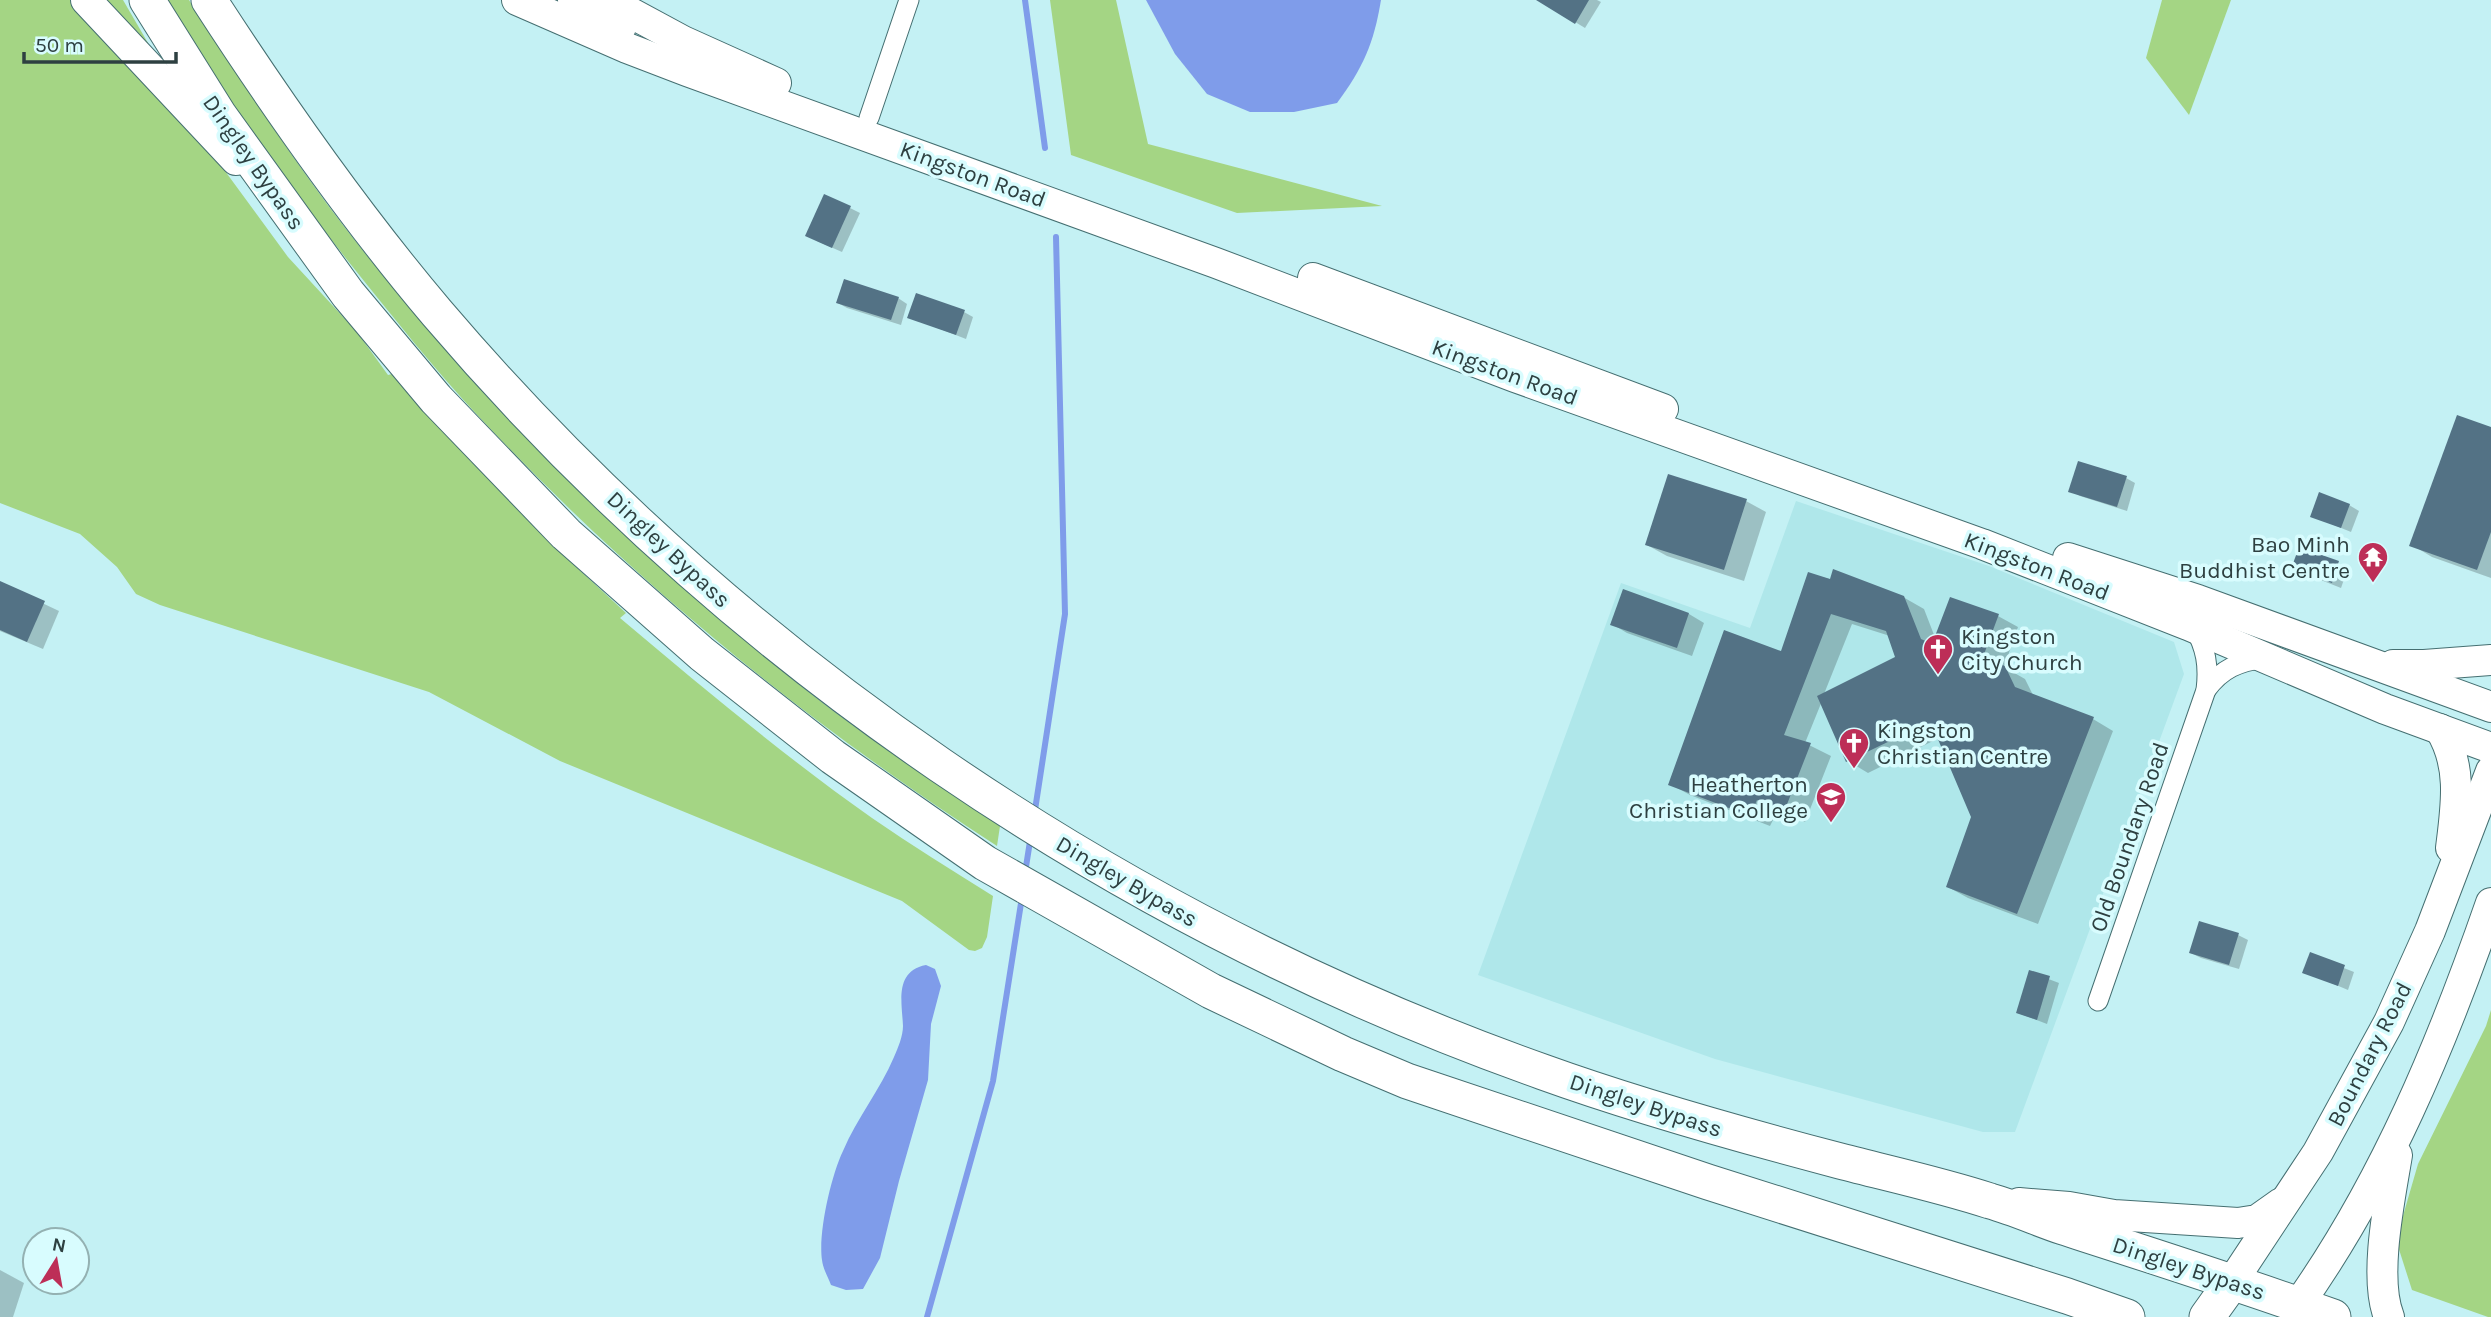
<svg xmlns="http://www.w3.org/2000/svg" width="2491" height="1317" font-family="Karla,sans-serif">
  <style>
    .built { fill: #afe7ea }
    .green { fill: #a4d584 }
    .water { fill: #7f9cea }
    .shadow { fill: #0003; fill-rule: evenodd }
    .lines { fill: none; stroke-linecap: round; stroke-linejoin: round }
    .stream { stroke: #7f9cea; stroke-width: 6 }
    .building { fill: #537285 }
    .street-casing { stroke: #456f71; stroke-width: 21 }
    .primary-casing { stroke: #456f71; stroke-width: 32 }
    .highway-casing { stroke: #456f71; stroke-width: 37 }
    .street { stroke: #fff; stroke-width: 19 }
    .primary { stroke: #fff; stroke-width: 30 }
    .highway { stroke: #fff; stroke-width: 35 }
    .labels { text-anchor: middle; stroke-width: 7; stroke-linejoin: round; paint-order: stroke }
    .street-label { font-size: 23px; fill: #2e4041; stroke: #d8fcfe }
    .poi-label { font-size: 23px; fill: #2e4041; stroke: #d8fcfe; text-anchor: end }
  </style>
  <rect width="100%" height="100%" fill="#c4f1f4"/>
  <path class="built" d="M1796,501L1989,566L2174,642L2184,674L2015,1132H1983L1715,1059L1478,975L1621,583L1750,628Z"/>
  <g class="green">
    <path d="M0,0H76L214,156L288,257L357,332L388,375L392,374L469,459L545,538L626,613L620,618C702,687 784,756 872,818C911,845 952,870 993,896L987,937L982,948L975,951L969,950L902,901L560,761L429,692L160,605L136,594L117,567L80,534L0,503Z"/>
    <path d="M100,0H123L148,43L144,46Z"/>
    <path d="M167,0H189C234,69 278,138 327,204C459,379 615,536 785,673C853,729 927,777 1000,826L997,846C808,724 634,582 480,418C435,370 393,317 352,266C285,182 221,93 167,0Z"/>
    <path d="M1050,0H1116L1148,144L1382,206L1237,213L1071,155Z"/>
    <path d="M2162,0H2231L2189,115L2146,58Z"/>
    <path d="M2491,1010V1317H2488L2412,1290L2396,1240L2418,1164L2486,1026Z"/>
  </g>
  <g class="water">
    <path d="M1146,0H1381C1374,43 1363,68 1337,103L1294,112H1250L1207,94L1175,54Z"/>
    <path d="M926,965L935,969L941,986L931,1024L928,1080L899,1181L880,1258L863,1289L846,1290L831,1285C828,1277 823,1269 822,1260C818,1233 831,1176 843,1151C857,1118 880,1090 894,1057C898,1048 903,1036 903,1026C902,1003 894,971 926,965Z"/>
  </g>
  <g class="shadow">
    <path d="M1539,0H1597L1601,2L1585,28Z"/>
    <path d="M850,208L860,213L842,252L817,241Z"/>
    <path d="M898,298L907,304L901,325L847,308L838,303Z"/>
    <path d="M964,312L973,317L966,339L909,317Z"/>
    <path d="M2491,429V578L2432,557L2412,545Z"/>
    <path d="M2126,478L2135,483L2127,511L2080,496L2071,491Z"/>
    <path d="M1746,501L1766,512L1744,581L1667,556L1647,545Z"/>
    <path d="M2349,505L2359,511L2351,532L2312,516Z"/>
    <path d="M2300,549L2348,568L2341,588L2293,569Z"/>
    <path d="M1809,574L1903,597L1924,609L1936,640L1998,616L2018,627L2004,667L2025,679L2033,695L2093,719L2113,731L2038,924L1968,898L1948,887L1973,817L1940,740L1937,739L1868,773L1848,761L1822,701L1805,743L1831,756L1805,822L1778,810L1770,826L1690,795L1670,784L1782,654ZM1852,624L1890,636L1898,658L1824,694Z"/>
    <path d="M0,583L59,611L43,649L0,631Z"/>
    <path d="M1624,591L1689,614L1704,623L1692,656L1627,633L1612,624Z"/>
    <path d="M2238,935L2248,940L2239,969L2201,958L2191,953Z"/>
    <path d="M2311,955L2354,972L2348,990L2305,972Z"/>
    <path d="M2030,972L2059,983L2047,1024L2018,1013Z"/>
    <path d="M0,1270L24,1283L13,1317H0Z"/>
  </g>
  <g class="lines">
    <g class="stream">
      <path d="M1025,0L1045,148"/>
      <path d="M1035,810L1065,614L1056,237"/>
      <path d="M1025,873L1031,835"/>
      <path d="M927,1317L993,1081L1022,897"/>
    </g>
  </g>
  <g class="building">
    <path d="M1536,0H1589L1575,24Z"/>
    <path d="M824,194L851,206L832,248L805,236Z"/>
    <path d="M844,279L899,297L891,320L836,303Z"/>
    <path d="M916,293L965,310L956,335L907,318Z"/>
    <path d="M2457,415L2491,427V532L2477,570L2409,546Z"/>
    <path d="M2078,461L2127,476L2117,507L2068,492Z"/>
    <path d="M1668,474L1747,499L1724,570L1645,545Z"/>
    <path d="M2319,492L2350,504L2341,528L2310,517Z"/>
    <path d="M2299,547L2339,561L2332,583L2291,569Z"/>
    <path d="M1833,569L1904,596L1921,639L1932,644L1950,597L1999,614L1983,657L2005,666L2015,687L2094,717L2017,914L1946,887L1971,817L1937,737L1915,729L1846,762L1817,696L1895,657L1886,631L1831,614L1784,735L1811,743L1784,812L1757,800L1750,816L1668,785L1724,630L1781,651L1808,572L1830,579Z"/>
    <path d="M0,581L45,601L27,642L0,630Z"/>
    <path d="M1623,589L1689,613L1677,648L1610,625Z"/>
    <path d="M2199,921L2239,933L2229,965L2189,953Z"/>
    <path d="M2310,952L2345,965L2338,986L2302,973Z"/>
    <path d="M2029,970L2050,976L2037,1020L2016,1013Z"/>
  </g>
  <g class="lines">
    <g class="street-casing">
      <g id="street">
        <path d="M869,118L909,0"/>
        <path d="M2206,690C2222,668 2239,662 2264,658"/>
        <path d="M2098,1001L2206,690C2209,666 2206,648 2194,627"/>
      </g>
    </g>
    <g class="primary-casing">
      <g id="primary">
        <path d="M86,0L236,160"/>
        <path d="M517,0L627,48L687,71L1216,263L1515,377L1982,544L2188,625L2385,709L2491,748"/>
        <path d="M573,0L621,27"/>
        <path d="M607,0L683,41L776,83"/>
        <path d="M1313,278L1663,409"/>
        <path d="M2068,558L2198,600L2491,707"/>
        <path d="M2393,665H2424L2491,660"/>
        <path d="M2440,729C2463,766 2456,807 2451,848"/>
        <path d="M2019,1203L2069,1207L2114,1215L2238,1223L2257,1220L2281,1203"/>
        <path d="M2232,1282L2318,1152L2389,1022L2430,931L2491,771"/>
        <path d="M2298,1305C2385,1182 2442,1044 2491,903"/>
        <path d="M2389,1317C2373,1277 2390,1198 2397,1155"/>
      </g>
    </g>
    <g class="highway-casing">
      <g id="highway">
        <path d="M147,0L219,115L348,294L436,399L566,534L702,654L833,757L985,863L1211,991L1343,1054L1407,1081L1708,1182L2067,1296L2127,1317"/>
        <path d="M209,0C279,108 354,215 437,313C731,658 1117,921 1543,1072C1640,1107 1741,1135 1840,1161C1890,1174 1941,1185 1990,1201C2015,1208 2039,1219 2063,1227C2153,1256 2244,1285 2333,1317"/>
        <path d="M2207,1317L2232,1282"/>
      </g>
    </g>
    <use href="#street" class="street"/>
    <use href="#primary" class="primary"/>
    <use href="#highway" class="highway"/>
  </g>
  <defs>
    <g id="temple-pin" transform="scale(1.575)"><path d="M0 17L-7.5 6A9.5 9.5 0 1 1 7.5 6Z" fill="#bd2e57" stroke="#d8fcfe"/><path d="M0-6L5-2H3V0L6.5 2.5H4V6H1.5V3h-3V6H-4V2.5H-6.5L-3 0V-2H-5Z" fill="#fff"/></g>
    <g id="church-pin" transform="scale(1.575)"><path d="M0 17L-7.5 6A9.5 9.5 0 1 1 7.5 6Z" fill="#bd2e57" stroke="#d8fcfe"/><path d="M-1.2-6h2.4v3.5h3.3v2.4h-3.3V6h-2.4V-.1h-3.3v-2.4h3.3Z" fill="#fff"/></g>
    <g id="school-pin" transform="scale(1.575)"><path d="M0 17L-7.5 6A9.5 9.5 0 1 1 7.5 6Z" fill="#bd2e57" stroke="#d8fcfe"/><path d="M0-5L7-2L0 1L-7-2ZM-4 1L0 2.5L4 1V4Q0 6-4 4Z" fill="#fff"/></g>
  </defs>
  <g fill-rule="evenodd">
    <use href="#temple-pin" x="2373" y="557"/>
    <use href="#church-pin" x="1938" y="649"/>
    <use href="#church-pin" x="1854" y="743"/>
    <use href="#school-pin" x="1831" y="797"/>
  </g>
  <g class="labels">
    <g class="street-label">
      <text transform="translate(254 162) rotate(55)" y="8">Dingley Bypass</text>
      <text transform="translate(973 174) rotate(20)" y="8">Kingston Road</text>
      <text transform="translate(1505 372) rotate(20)" y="8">Kingston Road</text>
      <text transform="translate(669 549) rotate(43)" y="8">Dingley Bypass</text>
      <text transform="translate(2037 566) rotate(21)" y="8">Kingston Road</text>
      <text transform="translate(2129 837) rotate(-71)" y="8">Old Boundary Road</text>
      <text transform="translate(1127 881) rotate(30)" y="8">Dingley Bypass</text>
      <text transform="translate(2369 1054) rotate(-63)" y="8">Boundary Road</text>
      <text transform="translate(1646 1105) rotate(18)" y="8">Dingley Bypass</text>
      <text transform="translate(2189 1268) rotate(18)" y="8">Dingley Bypass</text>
    </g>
    <g class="poi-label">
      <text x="2350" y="552">Bao Minh<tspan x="2350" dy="26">Buddhist Centre</tspan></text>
      <text x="1961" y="644" text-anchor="start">Kingston<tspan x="1961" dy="26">City Church</tspan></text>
      <text x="1877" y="738" text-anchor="start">Kingston<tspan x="1877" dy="26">Christian Centre</tspan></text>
      <text x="1808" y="792">Heatherton<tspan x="1808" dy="26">Christian College</tspan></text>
    </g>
  </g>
  <g transform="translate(56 1261) rotate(11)"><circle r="33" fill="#d8fcfe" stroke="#94b1b2" stroke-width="2"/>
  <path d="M0-5L12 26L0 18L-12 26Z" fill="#bd2e57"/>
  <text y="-10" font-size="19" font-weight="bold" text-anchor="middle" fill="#2e4041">N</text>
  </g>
  <path d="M24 52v10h152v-10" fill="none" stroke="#2e4041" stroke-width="3.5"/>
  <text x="35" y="52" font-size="21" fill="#2e4041" stroke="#d8fcfe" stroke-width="5" paint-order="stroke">50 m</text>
</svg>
